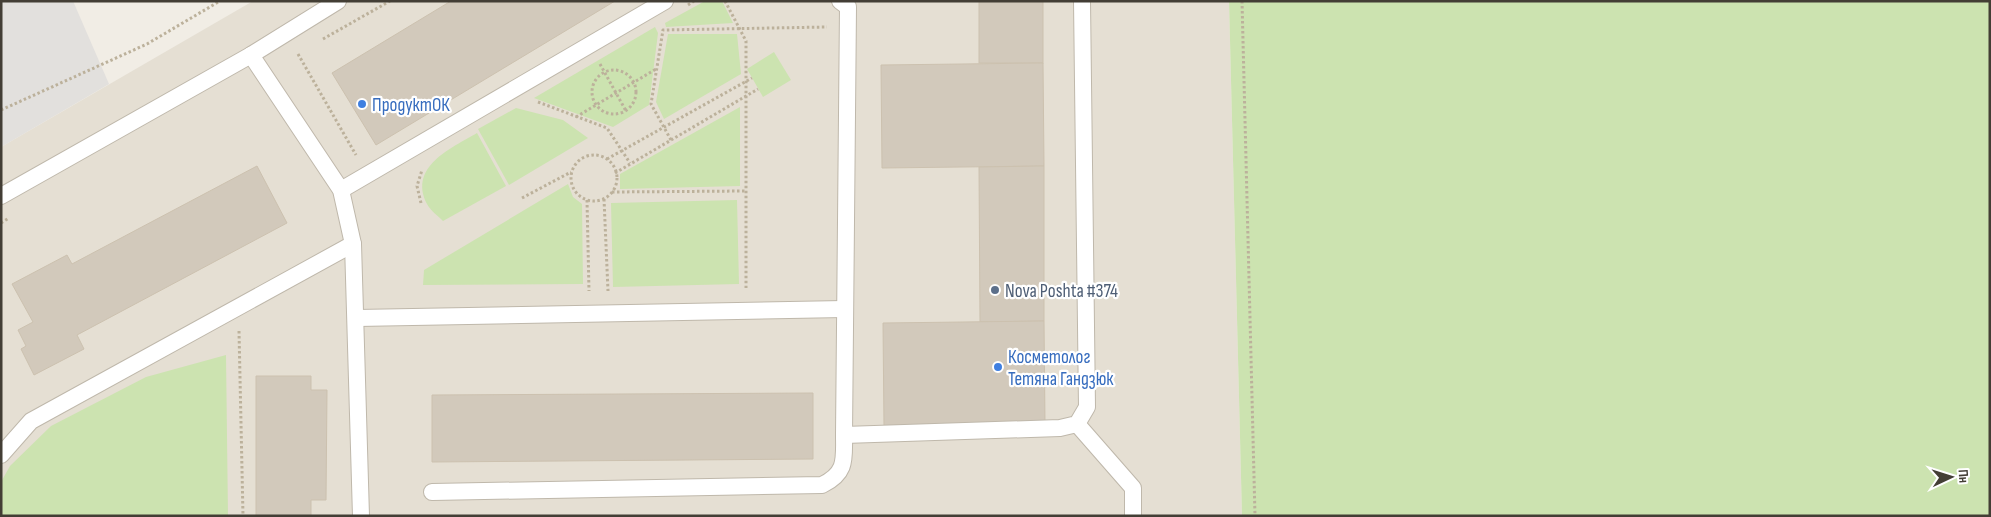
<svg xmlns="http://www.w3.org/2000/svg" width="1991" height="517" font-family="'Sofia Sans Condensed',sans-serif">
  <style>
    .residential { fill: #e5dfd3 }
    .green { fill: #cce3b0 }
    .parking { fill: #e2e0dd }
    .building { fill: #d2c9bb; stroke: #ccc1af }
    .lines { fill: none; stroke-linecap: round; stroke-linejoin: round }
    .service-casing { stroke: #bfb8ab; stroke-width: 18 }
    .path { stroke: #bcb19b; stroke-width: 3; stroke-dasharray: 2.5 2.5; stroke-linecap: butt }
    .service { stroke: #fff; stroke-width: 16 }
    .shop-dot { fill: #3f7fe0; stroke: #fff; stroke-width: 2 }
    .service-dot { fill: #5c6f8a; stroke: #fff; stroke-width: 2 }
    .labels { text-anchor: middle; stroke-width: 4.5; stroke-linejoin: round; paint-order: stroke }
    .shop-label { font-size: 19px; fill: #366cbe; stroke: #fff; text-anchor: start }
    .service-label { font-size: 19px; fill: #4e5e75; stroke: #fff; text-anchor: start }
  </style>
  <rect width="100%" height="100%" fill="#f1ede5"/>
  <path class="residential" d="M253,1H1229L1242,516H1V147Z"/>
  <g class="green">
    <path d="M705,1H722L733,23L666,27L665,23Z"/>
    <path d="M1229,1H1990V516H1242Z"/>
    <path d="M655,27L658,33L649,105L613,127L534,98Z"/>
    <path d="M668,34H737L741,74L664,119L656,102Z"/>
    <path d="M774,52L791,80L763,97L747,69Z"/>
    <path d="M740,107V186L620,189V174Z"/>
    <path d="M516,108L563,120L588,138L509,185L478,129Z"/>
    <path d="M477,133L506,186L443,221C438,216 430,210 427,204C408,166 452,148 477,133Z"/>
    <path d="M568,184L573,197L582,204L583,284L423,285L424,270Z"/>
    <path d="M737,200L739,284L613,287L611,203Z"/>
    <path d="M226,355L228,516H1V482L10,466L51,426L146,377Z"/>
  </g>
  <path class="parking" d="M1,1H73L109,84L1,147Z"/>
  <g class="building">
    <path d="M451,1H615L376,145L332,73Z"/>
    <rect x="979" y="1" width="64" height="62"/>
    <path d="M1043,63L1044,166L882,168L881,65Z"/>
    <path d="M257,166L287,223L77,335L84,349L34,375L21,349L26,346L18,330L33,322L12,284L67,255L72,264Z"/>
    <path d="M1044,166V321L980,322L979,167Z"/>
    <path d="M1044,321L1045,425L884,426L883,323Z"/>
    <path d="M256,376H311V390H327L326,500H311V516H256Z"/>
    <path d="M813,393V459L432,462V395Z"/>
  </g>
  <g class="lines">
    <g class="service-casing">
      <g id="service">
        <path d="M251,55L341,190L353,244L361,516"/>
        <path d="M341,190L665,1"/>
        <path d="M1,196L251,55L338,1"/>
        <path d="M357,318L844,309"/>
        <path d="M1077,424L1133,488V516"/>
        <path d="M844,435L1060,428L1077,424L1087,407L1082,1"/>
        <path d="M1,455L31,421L353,244"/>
        <path d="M432,492L822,485C847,473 844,459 844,435L848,7L840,1"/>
      </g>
    </g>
    <g class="path">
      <path d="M725,1L746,41V288"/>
      <path d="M1242,1L1255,516"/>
      <path d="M688,5L694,1"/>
      <path d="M323,39L390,1"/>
      <path d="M298,54L356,155"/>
      <path d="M600,64L626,111"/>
      <circle cx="614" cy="92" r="22"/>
      <path d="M538,102L607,128L630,163"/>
      <path d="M1,110L147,44L220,1"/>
      <path d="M576,117L656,69"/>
      <path d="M671,140L651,104L663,30L827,27"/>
      <circle cx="594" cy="178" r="23"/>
      <path d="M607,159L752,78"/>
      <path d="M615,173L758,89"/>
      <path d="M612,192L746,191"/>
      <path d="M522,198L571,172"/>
      <path d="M604,199L608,291"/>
      <path d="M587,200L589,291"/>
      <path d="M421,203L417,186L422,170"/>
      <path d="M1,223L9,218"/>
      <path d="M239,331L243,516"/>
    </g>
    <use href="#service" class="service"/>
  </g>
  <g class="shop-dot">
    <circle cx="362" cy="104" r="5"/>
    <circle cx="998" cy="367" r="5"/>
  </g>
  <circle class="service-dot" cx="995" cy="290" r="5"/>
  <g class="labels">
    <g class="shop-label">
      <text x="372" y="111">ПродуктОК</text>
      <text x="1008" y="363">Косметолог<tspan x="1008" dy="22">Тетяна Гандзюк</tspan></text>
    </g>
    <g class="service-label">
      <text x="1005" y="297">Nova Poshta #374</text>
    </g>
  </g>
  <rect width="1991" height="517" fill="none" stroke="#433e35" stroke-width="5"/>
  <g transform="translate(1951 477) rotate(86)" stroke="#ffffff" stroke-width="4" paint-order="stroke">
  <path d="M0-4L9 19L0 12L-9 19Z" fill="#433e35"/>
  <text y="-8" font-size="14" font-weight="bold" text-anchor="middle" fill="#433e35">Пн</text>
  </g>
</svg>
